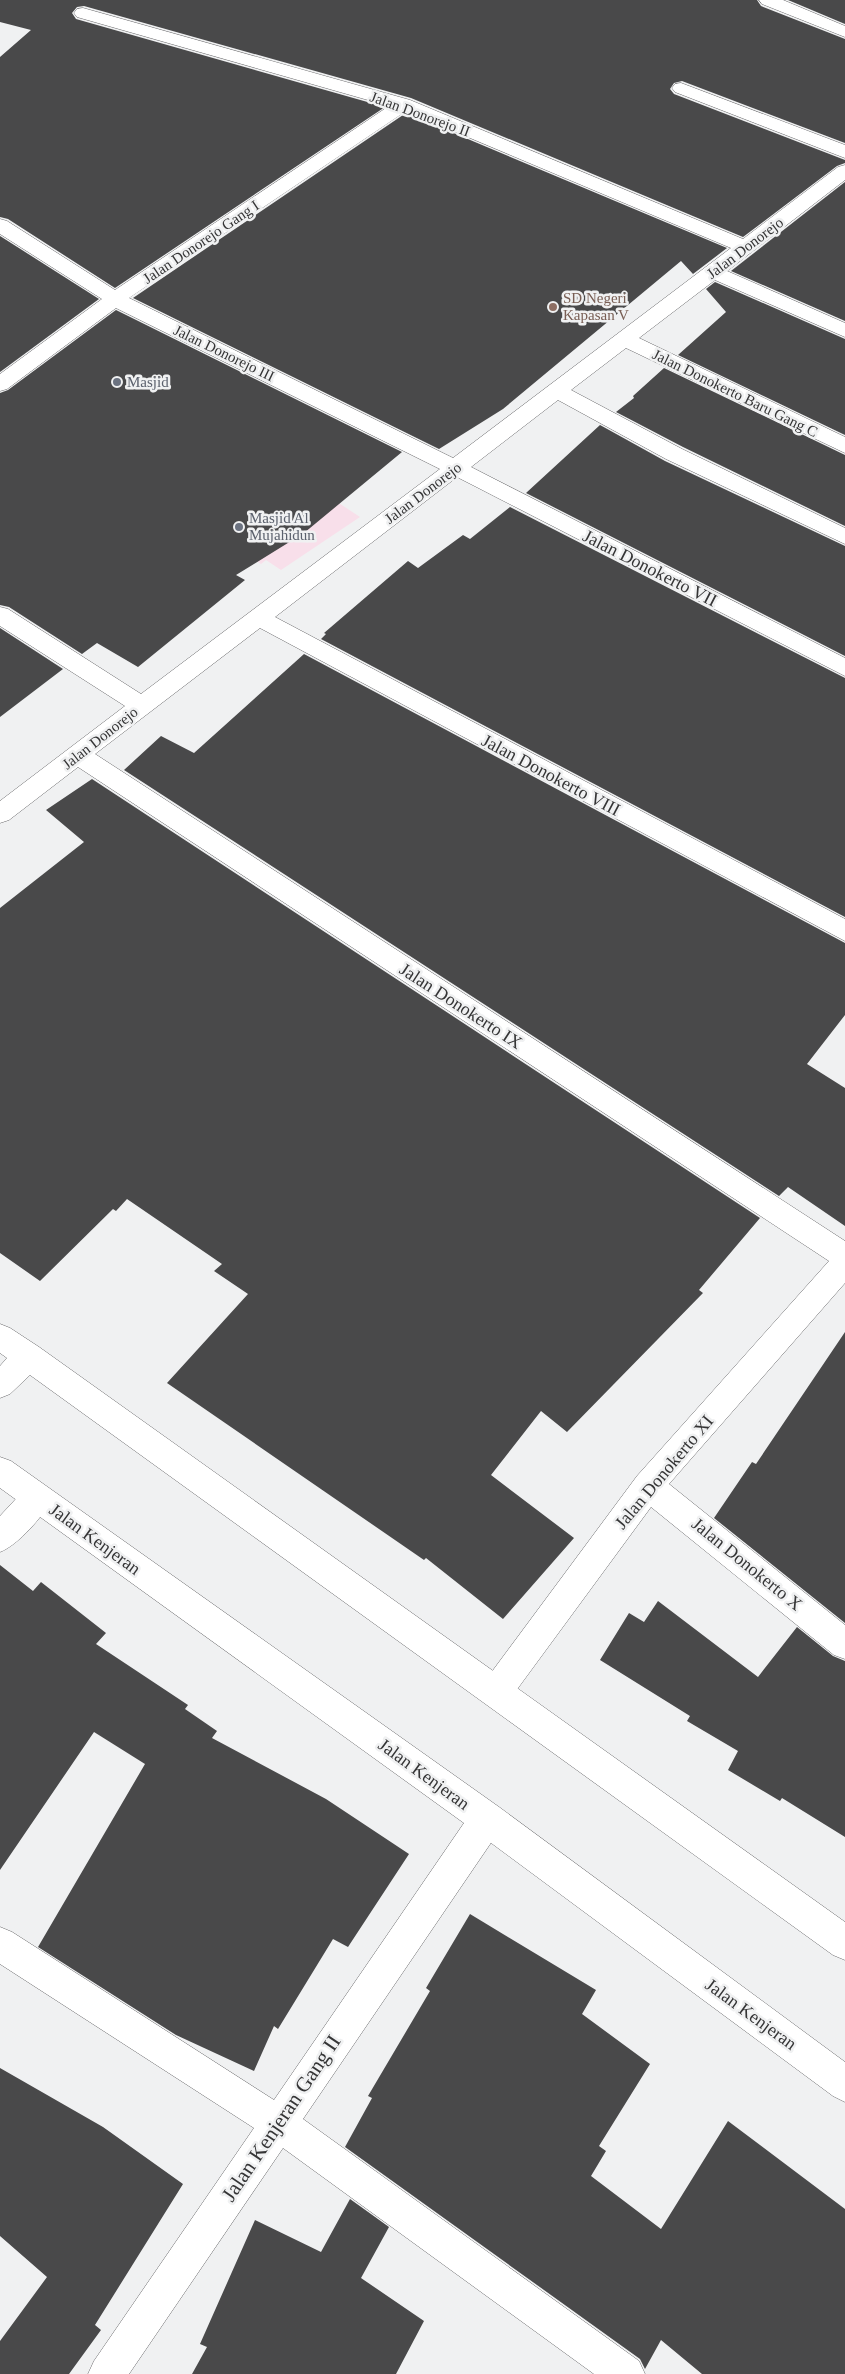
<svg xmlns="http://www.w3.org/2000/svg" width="845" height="2374" font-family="'Times New Roman',serif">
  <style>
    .education { fill: #f8dfea }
    .building { fill: #49494a }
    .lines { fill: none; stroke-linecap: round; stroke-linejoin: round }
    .minor-casing { stroke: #69696b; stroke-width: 1 }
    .highway-casing { stroke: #69696b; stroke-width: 1 }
    .minor { fill: #fff; fill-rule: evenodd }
    .highway { fill: #fff; fill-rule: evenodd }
    .education-dot { fill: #8d6e63; stroke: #f0f1f2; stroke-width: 2 }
    .worship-dot { fill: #6b7280; stroke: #f0f1f2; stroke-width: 2 }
    .labels { text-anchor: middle; stroke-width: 5; stroke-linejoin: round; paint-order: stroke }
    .far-street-label { font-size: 15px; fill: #353536; stroke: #f0f1f2 }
    .far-education-label { font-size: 15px; fill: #785e54; stroke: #f0f1f2; text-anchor: start }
    .far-worship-label { font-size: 15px; fill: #5b616d; stroke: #f0f1f2; text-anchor: start }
    .street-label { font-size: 18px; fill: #353536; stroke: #f0f1f2 }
    .near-street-label { font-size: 21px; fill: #353536; stroke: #f0f1f2 }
  </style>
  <rect width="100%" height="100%" fill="#f0f1f2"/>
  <path class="education" d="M275,461L360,517L281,570L266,560L261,564L183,510Z"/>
  <g class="building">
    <path d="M0,0H757L761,6L845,39V143L682,81L674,83L670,89L674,94L845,160V163L837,166L743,237L411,98L84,6L77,7L72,13L76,19L385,107L115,288L8,219L0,217V57L31,30L0,22Z"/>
    <path d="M788,0H845V24Z"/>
    <path d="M406,113L727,248L693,274L681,261L503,409L439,449L133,298Z"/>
    <path d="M845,182V321L731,271Z"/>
    <path d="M0,236L99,299L0,372Z"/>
    <path d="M715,282L845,339V435L678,355L726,312L706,289Z"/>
    <path d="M116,310L402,452L304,533L236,575L245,580L138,667L97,643L82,654L9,607L0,605V393L8,390Z"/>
    <path d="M664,368L845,455V526L683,447L616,412L634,398L633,396Z"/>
    <path d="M600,425L665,461L845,546V656L526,493Z"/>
    <path d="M510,507L845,678V917L321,639L326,634L324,633L408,561L418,568L463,535L470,539Z"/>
    <path d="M0,628L63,669L0,717Z"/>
    <path d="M304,654L845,943V1015L807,1064L845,1088V1226L788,1187L779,1196L124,770L161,736L194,753Z"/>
    <path d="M92,779L760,1218L699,1290L703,1293L567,1432L541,1411L491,1475L574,1538L503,1619L426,1558L424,1560L167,1383L248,1294L214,1271L222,1264L127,1199L116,1211L113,1209L40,1281L0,1253V908L84,842L46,810Z"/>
    <path d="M845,1332V1623L714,1518L752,1462L756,1464Z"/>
    <path d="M0,1565L33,1591L41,1582L106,1633L96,1644L188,1705L185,1709L217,1731L212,1738L326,1799L409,1854L348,1947L333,1939L278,2029L274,2026L254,2071L176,2035L38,1947L145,1764L94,1732L0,1870Z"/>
    <path d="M658,1601L758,1677L797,1627L833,1656L845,1661V1837L782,1798L780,1801L728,1770L738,1751L687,1721L690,1716L600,1660L629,1613L644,1622Z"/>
    <path d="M470,1914L596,1990L582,2014L650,2064L599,2146L606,2151L591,2176L661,2229L728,2121L845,2209V2374H702L661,2340L645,2369L640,2359L345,2147L372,2098L368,2096L430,1991L426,1988Z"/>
    <path d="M0,2068L103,2127L183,2184L95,2325L101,2330L69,2374H0V2341L47,2277L0,2236Z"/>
    <path d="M350,2199L389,2227L361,2278L424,2321L396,2374H192L207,2347L200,2344L255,2220L321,2252Z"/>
  </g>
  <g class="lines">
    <g class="minor-casing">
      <g id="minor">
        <path d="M759,0H783L845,26V37L762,4Z"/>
        <path d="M83,8L410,100L743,239L838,167L845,165V180L727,271L845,323V337L715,280L639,338L845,437V453L626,348L571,390L682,449L845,528V544L666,459L558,400L471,467L845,658V676L457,477L275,617L845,919V941L260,628L95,754L845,1241V1283L669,1484L845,1625V1659L834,1655L651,1507L507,1703L496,1707L485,1703L480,1692L485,1681L637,1476L829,1261L78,767L9,820L0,823V801L125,706L0,626V607L8,609L141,694L440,469L116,308L7,389L0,391V374L102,299L0,234V219L7,221L115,290L389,106L77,17L74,13L77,9ZM406,111L731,248L453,458L129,298Z"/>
        <path d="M681,83L845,145V158L675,92L672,88L675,84Z"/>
        <path d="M37,1484L48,1488L52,1498C44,1516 18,1545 0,1552V1516L26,1488Z"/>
        <path d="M487,1803L499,1807L503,1819L499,1831L303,2119L639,2361L645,2374H594L283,2148L129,2374H88L94,2361L254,2128L0,1964V1927L12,1932L274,2100L475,1807Z"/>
      </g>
    </g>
    <g class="highway-casing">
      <g id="highway">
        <path d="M0,1324L10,1328L39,1347L845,1922V1960L833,1955L30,1375L10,1394L0,1398V1366L7,1358L0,1353Z"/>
        <path d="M0,1457L11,1461L499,1807L845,2062V2102L833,2096L475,1831L0,1488Z"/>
      </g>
    </g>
    <use href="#minor" class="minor"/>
    <use href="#highway" class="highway"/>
  </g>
  <circle class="education-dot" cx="553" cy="307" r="5"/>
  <g class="worship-dot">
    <circle cx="117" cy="382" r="5"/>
    <circle cx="239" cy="527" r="5"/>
  </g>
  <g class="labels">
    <g class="far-street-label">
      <text transform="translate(420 114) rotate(20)" y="5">Jalan Donorejo II</text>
      <text transform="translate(201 242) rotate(-34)" y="5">Jalan Donorejo Gang I</text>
      <text transform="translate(745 248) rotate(-37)" y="5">Jalan Donorejo</text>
      <text transform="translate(224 353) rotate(26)" y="5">Jalan Donorejo III</text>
      <text transform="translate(735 393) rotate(26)" y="5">Jalan Donokerto Baru Gang C</text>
      <text transform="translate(423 493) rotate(-37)" y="5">Jalan Donorejo</text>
      <text transform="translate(100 738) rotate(-38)" y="5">Jalan Donorejo</text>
    </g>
    <g class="far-education-label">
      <text x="563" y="303">SD Negeri<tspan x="563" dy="17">Kapasan V</tspan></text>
    </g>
    <g class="far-worship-label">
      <text x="127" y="387">Masjid</text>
      <text x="249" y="523">Masjid Al<tspan x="249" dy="17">Mujahidun</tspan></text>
    </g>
    <g class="street-label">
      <text transform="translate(650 568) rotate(27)" y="6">Jalan Donokerto VII</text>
      <text transform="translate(551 775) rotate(28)" y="6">Jalan Donokerto VIII</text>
      <text transform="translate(461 1006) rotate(33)" y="6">Jalan Donokerto IX</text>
      <text transform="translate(664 1472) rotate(-50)" y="6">Jalan Donokerto XI</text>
      <text transform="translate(95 1539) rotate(36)" y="6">Jalan Kenjeran</text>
      <text transform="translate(747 1564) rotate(39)" y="6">Jalan Donokerto X</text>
      <text transform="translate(424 1774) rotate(36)" y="6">Jalan Kenjeran</text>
      <text transform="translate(751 2014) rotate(36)" y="6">Jalan Kenjeran</text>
    </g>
    <g class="near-street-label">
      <text transform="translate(281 2118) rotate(-56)" y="7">Jalan Kenjeran Gang II</text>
    </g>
  </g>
</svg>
